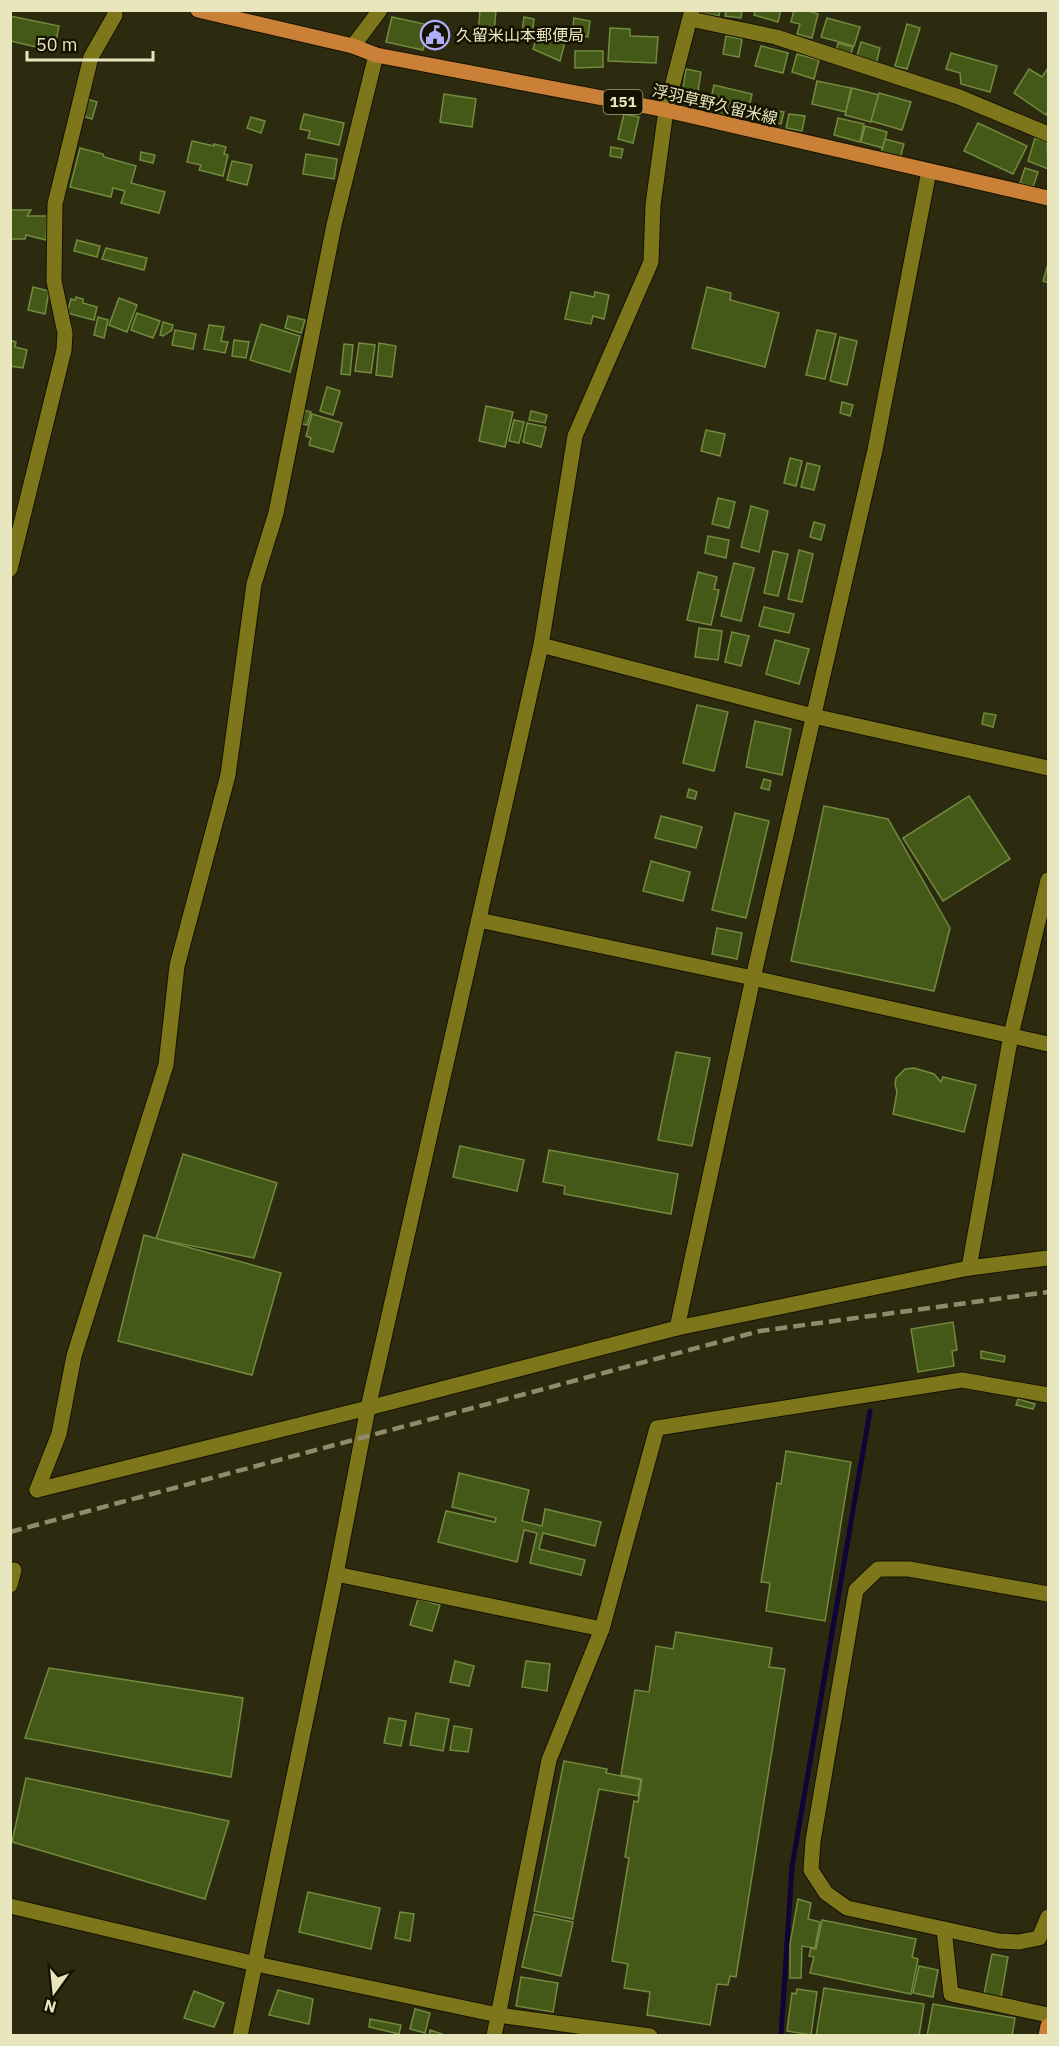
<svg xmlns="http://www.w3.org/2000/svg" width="1059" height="2046" font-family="'IBM Plex Sans','Noto Sans JP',sans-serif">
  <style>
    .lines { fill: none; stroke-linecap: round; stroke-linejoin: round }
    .stream { stroke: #100336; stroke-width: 5 }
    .building { fill: #445817; stroke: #728b3e; stroke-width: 1.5 }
    .minor-casing { stroke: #151200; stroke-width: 17 }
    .major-casing { stroke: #151200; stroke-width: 17 }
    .minor { stroke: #7e761a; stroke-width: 15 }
    .major { stroke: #cb8038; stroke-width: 15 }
    .rail { stroke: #8e8c6a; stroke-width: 4.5; stroke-dasharray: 12 6; stroke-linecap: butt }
    .labels { text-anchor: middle; stroke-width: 5; stroke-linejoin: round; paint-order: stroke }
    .shield { fill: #151200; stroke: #a9a684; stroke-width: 1.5 }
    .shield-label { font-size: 15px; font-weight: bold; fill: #e9e6bd }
    .poi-label { font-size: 16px; fill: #e9e6bd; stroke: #151200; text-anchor: start }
    .street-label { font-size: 16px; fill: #e9e6bd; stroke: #151200 }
  </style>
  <rect width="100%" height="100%" fill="#2c2a0f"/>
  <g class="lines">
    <path class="stream" d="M781,2036L792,1867L870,1411"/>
  </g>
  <g class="building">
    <path d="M480,10H496L494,35L478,34Z"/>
    <path d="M698,10H720L719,16L698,13Z"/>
    <path d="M726,10H742L741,18L725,16Z"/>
    <path d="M755,10H781L778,22L754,15Z"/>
    <path d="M794,10H806L818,14L812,38L797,34L800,24L791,22Z"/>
    <path d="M10,16L59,26L54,51L10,41Z"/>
    <path d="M392,17L429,25L423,50L386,42Z"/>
    <path d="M524,17L534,19L532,37L521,39Z"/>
    <path d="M574,18L590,21L588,37L572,35Z"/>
    <path d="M827,18L860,27L854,46L821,37Z"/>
    <path d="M907,24L920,28L907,69L895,66Z"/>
    <path d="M540,28L566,38L560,61L533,49Z"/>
    <path d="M610,28L630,29V36L658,37L656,63L608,61Z"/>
    <path d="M726,36L742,39L739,57L723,54Z"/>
    <path d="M861,42L880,48L875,68L855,63Z"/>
    <path d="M838,43L853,47L847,66L833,62Z"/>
    <path d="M761,46L788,53L783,73L755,66Z"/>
    <path d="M575,51H603V67L575,68Z"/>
    <path d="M951,53L997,66L990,92L961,84L960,73L946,69Z"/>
    <path d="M797,54L819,60L814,79L792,72Z"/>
    <path d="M1048,68V111L1046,115L1014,93L1029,69L1042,77Z"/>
    <path d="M686,69L701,72L698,91L683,89Z"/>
    <path d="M817,81L851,88L846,112L812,104Z"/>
    <path d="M714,85L752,94L746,121L708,112Z"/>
    <path d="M852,88L879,95L871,122L845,115Z"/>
    <path d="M879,93L911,102L902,130L871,121Z"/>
    <path d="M444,94L476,99L472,127L440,122Z"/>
    <path d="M87,99L97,102L92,119L82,116Z"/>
    <path d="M769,110L784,112L781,124L768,122Z"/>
    <path d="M304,114L344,123L339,145L308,138L310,131L300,129Z"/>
    <path d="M624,114L639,117L633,143L618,139Z"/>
    <path d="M789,114L805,116L802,131L786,128Z"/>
    <path d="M251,117L265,121L261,133L247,128Z"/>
    <path d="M838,118L864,124L860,142L834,135Z"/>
    <path d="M978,123L1027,146L1013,174L964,151Z"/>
    <path d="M865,126L887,132L883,148L861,142Z"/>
    <path d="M1035,138L1047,142L1048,169L1028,161Z"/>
    <path d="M885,139L904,144L897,169L878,164Z"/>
    <path d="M192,141L214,146V144L226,147L224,154L228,155L223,176L199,170L201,165L187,162Z"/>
    <path d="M611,147L623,149L621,158L610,156Z"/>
    <path d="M80,148L103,154L104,157L136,166L131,183L165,192L159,213L121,203L125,191L113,188L111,197L70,187Z"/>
    <path d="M141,152L155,155L153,163L140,160Z"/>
    <path d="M306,154L337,159L334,179L303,174Z"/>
    <path d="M232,161L252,165L247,185L227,180Z"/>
    <path d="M1025,168L1038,172L1033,187L1020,183Z"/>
    <path d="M10,210H31L27,216H47L46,240L26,235L25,239H10Z"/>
    <path d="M77,240L100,246L97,257L74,251Z"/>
    <path d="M106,248L147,258L144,270L102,259Z"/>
    <path d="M1048,264V283L1043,281Z"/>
    <path d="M33,287L49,291L45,314L28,310Z"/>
    <path d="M707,287L731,293L730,300L779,313L765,367L692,348Z"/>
    <path d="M571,292L594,297L595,292L609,295L604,319L593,316L591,324L565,319Z"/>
    <path d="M76,297L83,299V303L97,307L94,320L67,313L71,299L75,300Z"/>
    <path d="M119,298L137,305L127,332L109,325Z"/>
    <path d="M137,313L160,321L153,338L131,330Z"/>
    <path d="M288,316L305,320L301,333L285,328Z"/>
    <path d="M98,317L108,320L104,338L94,335Z"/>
    <path d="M163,322L173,325L172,330L163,336L160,335Z"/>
    <path d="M261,324L300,336L290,372L250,360Z"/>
    <path d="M209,325L224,327L221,341L228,342L225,353L204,349Z"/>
    <path d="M175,330L196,334L193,349L172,345Z"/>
    <path d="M817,330L836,334L825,379L806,375Z"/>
    <path d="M840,337L857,341L847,385L830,381Z"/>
    <path d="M10,340L16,342L15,347L27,350L23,368L10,366Z"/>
    <path d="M234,340L249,342L246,358L232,356Z"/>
    <path d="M359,343L375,345L371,373L355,371Z"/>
    <path d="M379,343L396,346L392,377L376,375Z"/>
    <path d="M344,344L353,345L350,375L341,374Z"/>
    <path d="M327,387L340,391L333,415L320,411Z"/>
    <path d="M842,402L853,405L850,416L840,413Z"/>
    <path d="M486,406L513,412L505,447L479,441Z"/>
    <path d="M303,410L311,412L307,425L299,423Z"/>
    <path d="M531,411L547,415L545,423L529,420Z"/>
    <path d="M312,414L342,423L333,452L309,445L311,438L306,436Z"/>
    <path d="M514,420L524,422L519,443L509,441Z"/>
    <path d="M527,423L546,427L541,447L523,442Z"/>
    <path d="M706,430L725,434L720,456L701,451Z"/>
    <path d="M790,458L802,461L796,486L784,483Z"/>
    <path d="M807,463L820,466L814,490L801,487Z"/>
    <path d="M718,498L735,502L729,528L712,524Z"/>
    <path d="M751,506L768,511L759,552L741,547Z"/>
    <path d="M814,522L825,525L821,540L810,537Z"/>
    <path d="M708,536L729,540L726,558L705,553Z"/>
    <path d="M799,550L813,554L802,602L788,599Z"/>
    <path d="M773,551L788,554L778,596L764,593Z"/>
    <path d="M734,563L754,568L741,621L721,616Z"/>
    <path d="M698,572L717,577L714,589L719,590L711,625L687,620Z"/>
    <path d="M764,607L794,614L789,633L759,626Z"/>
    <path d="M699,628L722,631L718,660L695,657Z"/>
    <path d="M732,632L749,636L741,666L725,662Z"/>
    <path d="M775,640L809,649L799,684L766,674Z"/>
    <path d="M697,705L728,712L714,771L683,763Z"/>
    <path d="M984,713L996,715L993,727L982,724Z"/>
    <path d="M755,721L791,729L782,775L746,767Z"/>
    <path d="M764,779L771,781L769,790L761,788Z"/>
    <path d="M689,789L697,792L695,799L687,797Z"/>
    <path d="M969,796L1010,859L943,901L903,838Z"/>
    <path d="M824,806L888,819L950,928L934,991L791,961Z"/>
    <path d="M735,813L769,821L746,918L712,910Z"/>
    <path d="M661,816L702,827L696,848L655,838Z"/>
    <path d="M651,861L690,872L683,901L643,891Z"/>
    <path d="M717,928L742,933L737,959L712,954Z"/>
    <path d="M676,1052L710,1058L692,1146L658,1140Z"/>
    <path d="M914,1068L934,1074L941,1082L943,1077L976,1085L964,1132L893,1114L897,1092L895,1084L896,1078L905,1069Z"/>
    <path d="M460,1146L524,1160L517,1191L453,1177Z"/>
    <path d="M549,1150L678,1174L671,1214L564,1194L565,1186L543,1182Z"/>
    <path d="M183,1154L277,1183L254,1258L156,1239Z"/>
    <path d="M144,1235L281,1273L252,1375L118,1341Z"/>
    <path d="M953,1322L957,1350L952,1351L954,1366L918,1372L911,1329Z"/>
    <path d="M981,1351L1005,1356L1004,1362L981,1358Z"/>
    <path d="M1018,1399L1035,1404L1033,1409L1016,1405Z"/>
    <path d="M786,1451L851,1462L825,1621L766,1611L770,1583L761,1582L777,1483L781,1484Z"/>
    <path d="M459,1473L529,1490L522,1521L542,1526L545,1509L601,1522L595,1546L543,1533L539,1549L585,1560L581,1575L530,1563L537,1533L524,1530L517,1562L438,1542L446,1511L495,1522L496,1518L452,1507Z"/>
    <path d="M418,1599L440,1605L432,1631L410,1625Z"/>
    <path d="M676,1632L772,1648L769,1667L785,1669L736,1977L730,1976L728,1985L717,1984L710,2025L647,2015L650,1992L624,1988L628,1964L612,1961L629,1858L625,1857L634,1801L638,1802L642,1779L621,1775L635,1690L649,1692L656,1646L673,1649Z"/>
    <path d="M455,1661L474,1666L469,1686L450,1682Z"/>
    <path d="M526,1661L550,1664L547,1691L522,1687Z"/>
    <path d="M49,1668L243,1698L231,1777L25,1738Z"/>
    <path d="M416,1713L449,1719L443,1751L410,1745Z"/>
    <path d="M389,1718L406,1721L401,1746L384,1743Z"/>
    <path d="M454,1726L472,1729L468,1752L450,1750Z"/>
    <path d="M564,1761L607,1769L606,1773L641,1780L638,1796L599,1789L573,1919L534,1911Z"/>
    <path d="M26,1778L229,1821L205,1899L12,1842Z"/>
    <path d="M308,1892L380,1908L371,1949L299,1932Z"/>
    <path d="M798,1899L811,1903L808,1919L820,1922L815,1948L802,1946L801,1978H790V1944Z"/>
    <path d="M400,1912L414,1914L410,1941L395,1938Z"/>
    <path d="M534,1914L573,1922L561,1976L522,1967Z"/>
    <path d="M822,1920L916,1939L912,1957L918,1959L911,1994L810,1973L814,1957L809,1956L811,1948L816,1949Z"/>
    <path d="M992,1954L1008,1957L1001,1997L984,1994Z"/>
    <path d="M919,1966L938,1970L933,1997L913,1993Z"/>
    <path d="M521,1977L558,1983L553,2012L516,2006Z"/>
    <path d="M824,1988L924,2004L919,2036H816Z"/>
    <path d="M797,1989L817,1992L811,2035L787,2031L792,1993L796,1994Z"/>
    <path d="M278,1990L313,1999L309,2024L269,2015Z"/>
    <path d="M194,1991L224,2003L214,2027L184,2018Z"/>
    <path d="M933,2004L1015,2018L1012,2036H927Z"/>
    <path d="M415,2009L430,2013L425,2033L410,2029Z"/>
    <path d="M370,2019L401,2025L399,2034L369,2027Z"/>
    <path d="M430,2030L442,2034V2036H429Z"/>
  </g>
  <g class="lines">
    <g class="minor-casing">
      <g id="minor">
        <path d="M690,19L776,37L959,97L1048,134"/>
        <path d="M353,46L380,10"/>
        <path d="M10,569L64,350L65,333L54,281L55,204L91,57L115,15L114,10"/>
        <path d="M541,645L813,716L1048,768"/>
        <path d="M479,920L753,978L1048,1044"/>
        <path d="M969,1268L1011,1035L1048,880"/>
        <path d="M677,1328L753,978L875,450L929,171"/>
        <path d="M37,1490L59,1434L74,1356L166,1065L177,966L228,775L254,584L276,513L334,225L376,55"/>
        <path d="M37,1490L368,1408L677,1328L969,1268L1048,1258"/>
        <path d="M336,1574L602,1629"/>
        <path d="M10,1585L14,1570"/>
        <path d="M1048,1594L909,1569H878L856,1590L813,1841L811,1870L826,1893L847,1908L999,1941L1019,1942L1039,1938L1048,1917"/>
        <path d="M10,1906L256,1964L498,2015L650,2036"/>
        <path d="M944,1929L951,1994L1048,2015"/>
        <path d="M240,2036L336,1574L368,1408L541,645L575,436L651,262L653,205L666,110L692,10"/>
        <path d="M494,2036L549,1760L602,1629L657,1428L962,1380L1048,1395"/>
      </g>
    </g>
    <g class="major-casing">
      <g id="major">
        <path d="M198,10L353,46L376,55L666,110L1048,198"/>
        <path d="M1046,2036L1048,2026"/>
      </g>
    </g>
    <use href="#minor" class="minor"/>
    <use href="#major" class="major"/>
    <path class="rail" d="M10,1532L760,1331L1048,1292"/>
  </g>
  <defs>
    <g id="civic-ring" transform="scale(1.5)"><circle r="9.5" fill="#151200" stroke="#afaefa" stroke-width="1.5"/><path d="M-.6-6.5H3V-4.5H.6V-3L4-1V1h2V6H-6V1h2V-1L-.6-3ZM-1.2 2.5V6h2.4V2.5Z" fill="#afaefa"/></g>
  </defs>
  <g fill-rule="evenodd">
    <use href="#civic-ring" x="435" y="35"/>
  </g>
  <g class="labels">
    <rect class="shield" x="603.5" y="90" width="39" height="24" rx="4.5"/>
    <g class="shield-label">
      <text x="623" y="107">151</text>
    </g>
    <g class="poi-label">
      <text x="456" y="41">久留米山本郵便局</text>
    </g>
    <g class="street-label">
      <text transform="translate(715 104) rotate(13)" y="6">浮羽草野久留米線</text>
    </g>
  </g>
  <rect width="1059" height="2046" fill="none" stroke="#e9e6bd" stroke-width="24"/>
  <g transform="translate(54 1992) rotate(195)" stroke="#151200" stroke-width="4.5" paint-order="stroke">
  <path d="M0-4.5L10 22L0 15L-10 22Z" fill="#e9e6bd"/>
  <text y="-9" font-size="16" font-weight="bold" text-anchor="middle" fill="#e9e6bd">N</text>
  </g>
  <path d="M27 51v9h126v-9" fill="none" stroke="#e9e6bd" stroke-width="3"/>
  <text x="36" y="51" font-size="18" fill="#e9e6bd" stroke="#151200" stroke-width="4.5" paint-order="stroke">50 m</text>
</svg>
